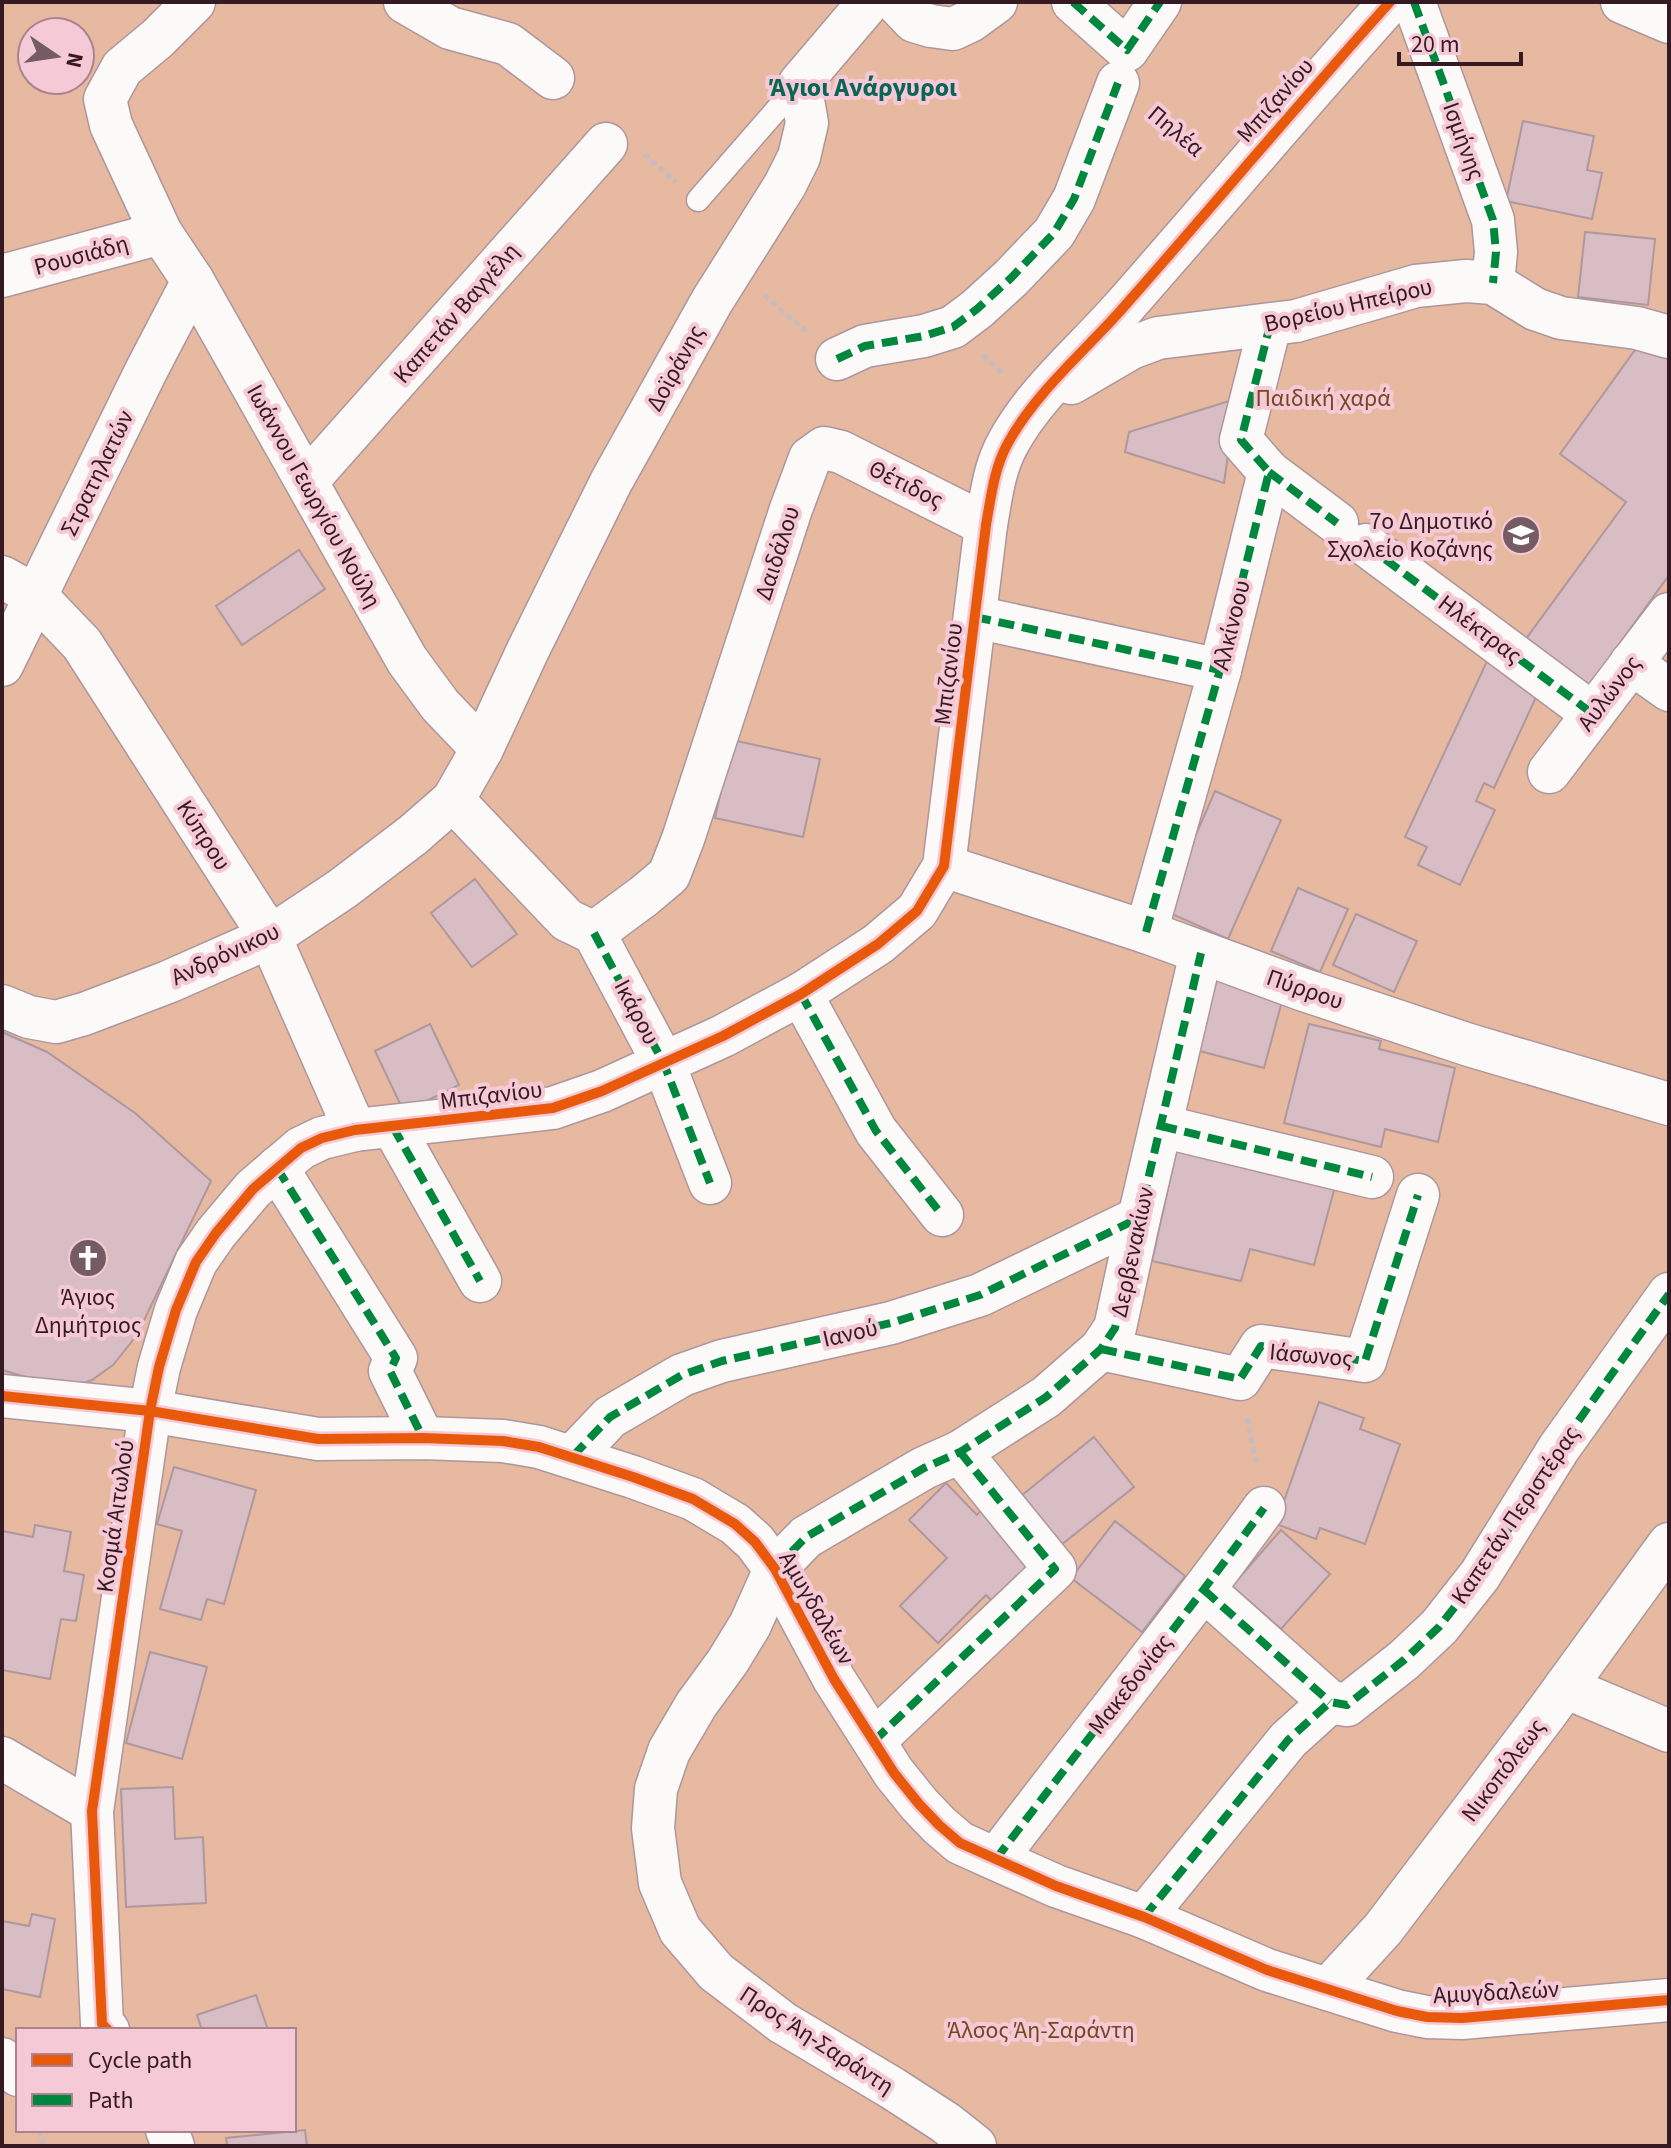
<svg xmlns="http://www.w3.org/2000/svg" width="1671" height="2148" font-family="'Source Sans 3',sans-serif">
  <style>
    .green { fill: #e6b9a0; fill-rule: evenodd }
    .building { fill: #d8bdc5; stroke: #ae989e; stroke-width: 2 }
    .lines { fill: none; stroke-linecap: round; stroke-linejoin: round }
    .service-casing { stroke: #ad969c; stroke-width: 25 }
    .minor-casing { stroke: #ad969c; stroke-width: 45 }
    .path { stroke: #c6bcc0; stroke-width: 5; stroke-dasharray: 6 4; stroke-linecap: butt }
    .service { stroke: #fcf9f9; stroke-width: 22 }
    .minor { stroke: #fcf9f9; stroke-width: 42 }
    .quiet { stroke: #00873e; stroke-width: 8; stroke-dasharray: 16 8; stroke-linecap: butt }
    .cycleway-casing { stroke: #f6c9d6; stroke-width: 15 }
    .cycleway { stroke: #e8590c; stroke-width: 10 }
    .labels { text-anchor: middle; stroke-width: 8; stroke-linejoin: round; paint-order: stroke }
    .street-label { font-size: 24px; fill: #351a23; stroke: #f6c9d6 }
    .park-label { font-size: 24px; fill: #754820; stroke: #f6c9d6 }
    .poi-label { font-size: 24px; fill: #351a23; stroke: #f6c9d6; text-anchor: end }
    .neighbourhood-label { font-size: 26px; font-weight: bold; fill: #0a6557; stroke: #f6c9d6 }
  </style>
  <rect width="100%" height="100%" fill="#ecd4da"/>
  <path class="green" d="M2,2H1669V2146H2ZM32,32H80V80H32ZM18,2030H294V2130H18Z"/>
  <g class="building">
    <path d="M1523,121L1594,136L1587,170L1602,173L1592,219L1506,201Z"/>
    <path d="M1585,232L1655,239L1648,305L1578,297Z"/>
    <path d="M1643,339L1669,357V575L1583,694L1520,647L1626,502L1560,454Z"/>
    <path d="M1236,399L1224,483L1125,452L1129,432Z"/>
    <path d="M299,550L325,589L242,645L216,606Z"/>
    <path d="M1489,657L1543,682L1494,788L1484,783L1476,801L1495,810L1460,885L1418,865L1427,847L1405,837Z"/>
    <path d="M732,740L820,759L803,837L715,818Z"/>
    <path d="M1215,791L1281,820L1228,939L1163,910Z"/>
    <path d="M475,879L517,934L472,967L431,913Z"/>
    <path d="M1298,888L1348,909L1320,972L1271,951Z"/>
    <path d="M1356,914L1417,941L1394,992L1333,965Z"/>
    <path d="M1212,975L1284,994L1264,1068L1192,1049Z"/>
    <path d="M430,1024L459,1085L404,1112L375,1051Z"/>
    <path d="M1309,1024L1381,1041L1379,1049L1455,1068L1438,1142L1385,1129L1381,1147L1284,1123Z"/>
    <path d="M2,1032L47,1052L135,1113L211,1181L137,1335L113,1365L92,1380L67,1389L2,1370Z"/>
    <path d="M1179,1139L1338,1175L1314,1265L1250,1249L1241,1281L1152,1261Z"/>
    <path d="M1319,1402L1364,1418L1360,1429L1400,1444L1365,1544L1320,1528L1316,1539L1276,1524Z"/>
    <path d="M1094,1437L1134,1487L1056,1549L1016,1500Z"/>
    <path d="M174,1467L256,1490L224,1604L207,1599L201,1620L160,1609L182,1531L157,1524Z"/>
    <path d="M946,1483L977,1515L983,1508L1035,1560L993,1602L986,1595L938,1643L900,1606L947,1558L909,1520Z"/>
    <path d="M1115,1521L1185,1576L1142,1632L1071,1578Z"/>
    <path d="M35,1525L71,1532L64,1571L84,1575L76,1621L61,1619L50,1679L2,1670V1531L33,1537Z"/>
    <path d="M1281,1530L1330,1574L1281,1629L1232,1586Z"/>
    <path d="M150,1652L207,1667L182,1759L126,1743Z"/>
    <path d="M173,1787L175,1839L203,1837L206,1903L126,1907L121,1789Z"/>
    <path d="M32,1914L55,1919L40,1997L2,1989V1921L29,1926Z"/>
    <path d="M256,1995L268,2030H202L197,2015Z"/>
    <path d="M305,2130L307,2146H227L226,2138Z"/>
  </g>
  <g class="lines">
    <g class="service-casing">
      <path id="service" d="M698,200L800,83"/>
    </g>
    <g class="minor-casing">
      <g id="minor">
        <path d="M194,2L158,38L122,68L105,99L111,125L161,233L193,281L407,660L440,705L482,749"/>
        <path d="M405,2L450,28L508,44L553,78"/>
        <path d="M896,2L914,21L931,26L953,29L970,21L996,2"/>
        <path d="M1073,2L1127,50L1160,2"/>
        <path d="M1414,2L1493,220L1496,252L1493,283"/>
        <path d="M1622,2L1669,22"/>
        <path d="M2,276L161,233"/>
        <path d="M837,359L865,346L924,336L953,327L977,309L1011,278L1054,233L1074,199L1118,83"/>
        <path d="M1071,383L1131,348L1158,338L1296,321L1416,286L1466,281L1493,283L1535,309L1561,318L1637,328L1669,337"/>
        <path d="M1269,472L1337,523"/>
        <path d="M307,481L606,144"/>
        <path d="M1366,545L1593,714"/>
        <path d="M2,577L36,596L82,644L270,937L355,1130"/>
        <path d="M975,617L1220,670"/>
        <path d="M1631,663L1669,690"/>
        <path d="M2,665L147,369L193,281"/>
        <path d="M1549,772L1669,614"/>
        <path d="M453,800L567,920L594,933L644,896L669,875L683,839L791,509L810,458L824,448L841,452L986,525"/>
        <path d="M944,866L1146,932L1301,989L1469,1045L1669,1104"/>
        <path d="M1146,932L1220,670L1269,472L1241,440L1270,325"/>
        <path d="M594,933L664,1064L710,1183"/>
        <path d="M801,994L876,1131L942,1215"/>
        <path d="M2,1006L29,1017L56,1022L84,1014L168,982L270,937L342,889L413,835L453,800L482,749L528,650L611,482L712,301L785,185L799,157L807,123L800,83L869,2"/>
        <path d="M1161,1126L1372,1177"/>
        <path d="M393,1127L480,1281"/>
        <path d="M277,1168L396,1358L390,1371L423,1438"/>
        <path d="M1101,1349L1240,1379L1261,1346L1365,1361L1418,1195"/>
        <path d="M2,1396L150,1411L318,1439L423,1438L503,1441L539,1447L633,1477L693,1499L735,1524L755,1542L775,1569L834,1679L894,1773L919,1804L939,1825L960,1843L1056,1886L1144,1917L1267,1970L1397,2011L1427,2017L1462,2018L1669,2000"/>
        <path d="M573,1456L610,1417L682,1375L722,1361L891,1323L980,1295L1139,1218"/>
        <path d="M1204,1590L1330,1702"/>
        <path d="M1565,1687L1669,1731"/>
        <path d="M874,1741L1055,1569L960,1452"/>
        <path d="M2,1758L92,1811"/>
        <path d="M996,1859C1085,1741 1178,1627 1264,1508"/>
        <path d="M1144,1917L1288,1740L1330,1702L1347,1705L1404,1660L1439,1627L1480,1575L1559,1448L1669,1294"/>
        <path d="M1328,1989L1383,1929L1547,1712L1669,1544"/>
        <path d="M108,2030L102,2024L92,1811L150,1411L159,1367L176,1310L196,1262L216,1233L253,1189L301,1148L322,1138L355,1130L553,1108L602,1091L723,1036L801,994L878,944L917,911L944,866L986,525C991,497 994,468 1008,443C1035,393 1085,351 1122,309C1212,207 1299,103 1390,2"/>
        <path d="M2,2059L18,2075"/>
        <path d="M167,2130L173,2146"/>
        <path d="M975,2146L946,2123L892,2088L783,2023L716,1972L680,1930L660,1883L653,1828L656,1789L669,1751L696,1705L728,1661L750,1625L775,1569L806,1537L924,1468L960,1452L1046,1397L1101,1349L1115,1328L1139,1218L1201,953"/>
      </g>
    </g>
    <g class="path">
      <path d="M1151,111L1202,153"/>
      <path d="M644,154L676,182"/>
      <path d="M764,295L808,333"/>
      <path d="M983,355L1004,375"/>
      <path d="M1247,1418L1257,1467"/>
      <path d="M39,2130L43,2146"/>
    </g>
    <use href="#service" class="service"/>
    <use href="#minor" class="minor"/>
    <g class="quiet">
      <path d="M1073,2L1127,50L1160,2"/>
      <path d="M1414,2L1493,220L1496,252L1493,283"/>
      <path d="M837,359L865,346L924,336L953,327L977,309L1011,278L1054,233L1074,199L1118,83"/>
      <path d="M1269,472L1337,523"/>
      <path d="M1366,545L1593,714"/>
      <path d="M975,617L1220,670"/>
      <path d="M1146,932L1220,670L1269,472L1241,440L1270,325"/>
      <path d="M594,933L664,1064L710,1183"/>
      <path d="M801,994L876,1131L942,1215"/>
      <path d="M1161,1126L1372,1177"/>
      <path d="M393,1127L480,1281"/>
      <path d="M277,1168L396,1358L390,1371L423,1438"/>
      <path d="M1101,1349L1240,1379L1261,1346L1365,1361L1418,1195"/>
      <path d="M573,1456L610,1417L682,1375L722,1361L891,1323L980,1295L1139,1218"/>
      <path d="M775,1569L806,1537L924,1468L960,1452L1046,1397L1101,1349L1115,1328L1139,1218L1201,953"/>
      <path d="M1204,1590L1330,1702"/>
      <path d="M874,1741L1055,1569L960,1452"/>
      <path d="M996,1859C1085,1741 1178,1627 1264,1508"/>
      <path d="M1144,1917L1288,1740L1330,1702L1347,1705L1404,1660L1439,1627L1480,1575L1559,1448L1669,1294"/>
    </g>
    <g class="cycleway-casing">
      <g id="cycleway">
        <path d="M2,1396L150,1411L318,1439L423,1438L503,1441L539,1447L633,1477L693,1499L735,1524L755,1542L775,1569L834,1679L894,1773L919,1804L939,1825L960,1843L1056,1886L1144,1917L1267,1970L1397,2011L1427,2017L1462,2018L1669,2000"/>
        <path d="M108,2030L102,2024L92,1811L150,1411L159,1367L176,1310L196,1262L216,1233L253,1189L301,1148L322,1138L355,1130L553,1108L602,1091L723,1036L801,994L878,944L917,911L944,866L986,525C991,497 994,468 1008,443C1035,393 1085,351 1122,309C1212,207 1299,103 1390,2"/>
      </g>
    </g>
    <use href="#cycleway" class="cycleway"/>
  </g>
  <defs>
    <g id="school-disc" transform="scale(2)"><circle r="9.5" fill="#755b63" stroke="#f6c9d6"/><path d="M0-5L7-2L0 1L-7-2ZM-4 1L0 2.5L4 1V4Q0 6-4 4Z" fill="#fff"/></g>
    <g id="church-disc" transform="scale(2)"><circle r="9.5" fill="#755b63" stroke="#f6c9d6"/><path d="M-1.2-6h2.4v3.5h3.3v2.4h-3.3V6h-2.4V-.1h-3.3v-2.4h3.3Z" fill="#fff"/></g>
  </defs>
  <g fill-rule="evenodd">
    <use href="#school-disc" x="1521" y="535"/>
    <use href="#church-disc" x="88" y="1258"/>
  </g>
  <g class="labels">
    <g class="street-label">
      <text transform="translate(1275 100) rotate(-49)" y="8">Μπιζανίου</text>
      <text transform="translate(1176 131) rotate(40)" y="8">Πηλέα</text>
      <text transform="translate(1464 141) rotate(70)" y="8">Ισμήνης</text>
      <text transform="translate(81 255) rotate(-15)" y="8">Ρουσιάδη</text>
      <text transform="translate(1348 305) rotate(-13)" y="8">Βορείου Ηπείρου</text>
      <text transform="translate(456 313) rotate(-49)" y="8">Καπετάν Βαγγέλη</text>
      <text transform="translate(675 368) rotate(-61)" y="8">Δοϊράνης</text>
      <text transform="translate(97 473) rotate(-64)" y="8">Στρατηλατών</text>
      <text transform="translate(906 484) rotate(26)" y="8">Θέτιδος</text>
      <text transform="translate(314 496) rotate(61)" y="8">Ιωάννου Γεωργίου Νούλη</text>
      <text transform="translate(777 553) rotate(-72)" y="8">Δαιδάλου</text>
      <text transform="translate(1231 625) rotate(-76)" y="8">Αλκίνοου</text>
      <text transform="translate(1480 629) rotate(37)" y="8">Ηλέκτρας</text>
      <text transform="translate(948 674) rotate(-83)" y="8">Μπιζανίου</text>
      <text transform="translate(1609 693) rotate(-53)" y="8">Αυλώνος</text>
      <text transform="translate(204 835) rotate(57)" y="8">Κύπρου</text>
      <text transform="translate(225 954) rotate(-25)" y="8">Ανδρόνικου</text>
      <text transform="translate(1305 989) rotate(19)" y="8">Πύρρου</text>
      <text transform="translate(637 1012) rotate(62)" y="8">Ικάρου</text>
      <text transform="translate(491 1095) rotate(-7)" y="8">Μπιζανίου</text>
      <text transform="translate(1132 1252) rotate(-78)" y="8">Δερβενακίων</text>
      <text transform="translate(850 1333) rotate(-13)" y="8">Ιανού</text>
      <text transform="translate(1311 1355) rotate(5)" y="8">Ιάσωνος</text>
      <text transform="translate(1515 1515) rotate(-56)" y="8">Καπετάν Περιστέρας</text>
      <text transform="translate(115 1516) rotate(-82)" y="8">Κοσμά Αιτωλού</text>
      <text transform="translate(817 1608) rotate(60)" y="8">Αμυγδαλέων</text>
      <text transform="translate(1130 1684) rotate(-52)" y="8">Μακεδονίας</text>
      <text transform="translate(1503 1770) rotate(-53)" y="8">Νικοπόλεως</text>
      <text transform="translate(1496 1992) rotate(-3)" y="8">Αμυγδαλεών</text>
      <text transform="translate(817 2040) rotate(33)" y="8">Προς Άη-Σαράντη</text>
    </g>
    <g class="park-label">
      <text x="1323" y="406">Παιδική χαρά</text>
      <text x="1041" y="2038">Άλσος Άη-Σαράντη</text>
    </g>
    <g class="poi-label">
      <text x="1493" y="529">7ο Δημοτικό<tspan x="1493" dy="28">Σχολείο Κοζάνης</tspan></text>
      <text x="88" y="1305" text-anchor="middle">Άγιος<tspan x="88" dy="28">Δημήτριος</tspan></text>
    </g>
    <g class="neighbourhood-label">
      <text x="863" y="96">Άγιοι Ανάργυροι</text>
    </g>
  </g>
  <rect width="1671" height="2148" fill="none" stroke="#351a23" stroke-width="8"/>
  <rect x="16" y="2028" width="280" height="104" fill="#f6c9d6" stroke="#a9838e" stroke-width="2"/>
  <rect x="32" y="2054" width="40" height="12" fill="#e8590c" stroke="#a9838e" stroke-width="2"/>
  <text x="88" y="2068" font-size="24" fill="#351a23">Cycle path</text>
  <rect x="32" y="2094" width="40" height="12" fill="#00873e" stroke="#a9838e" stroke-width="2"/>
  <text x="88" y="2108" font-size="24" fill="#351a23">Path</text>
  <g transform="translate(56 56) rotate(103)"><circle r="38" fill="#f6c9d6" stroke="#a9838e" stroke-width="2"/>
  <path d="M0-6L14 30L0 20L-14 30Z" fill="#755b63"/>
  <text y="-12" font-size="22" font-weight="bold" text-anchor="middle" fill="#351a23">N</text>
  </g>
  <path d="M1399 52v12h122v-12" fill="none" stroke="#351a23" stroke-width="4"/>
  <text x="1411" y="52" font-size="24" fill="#351a23" stroke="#f6c9d6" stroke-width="6" paint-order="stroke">20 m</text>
</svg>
